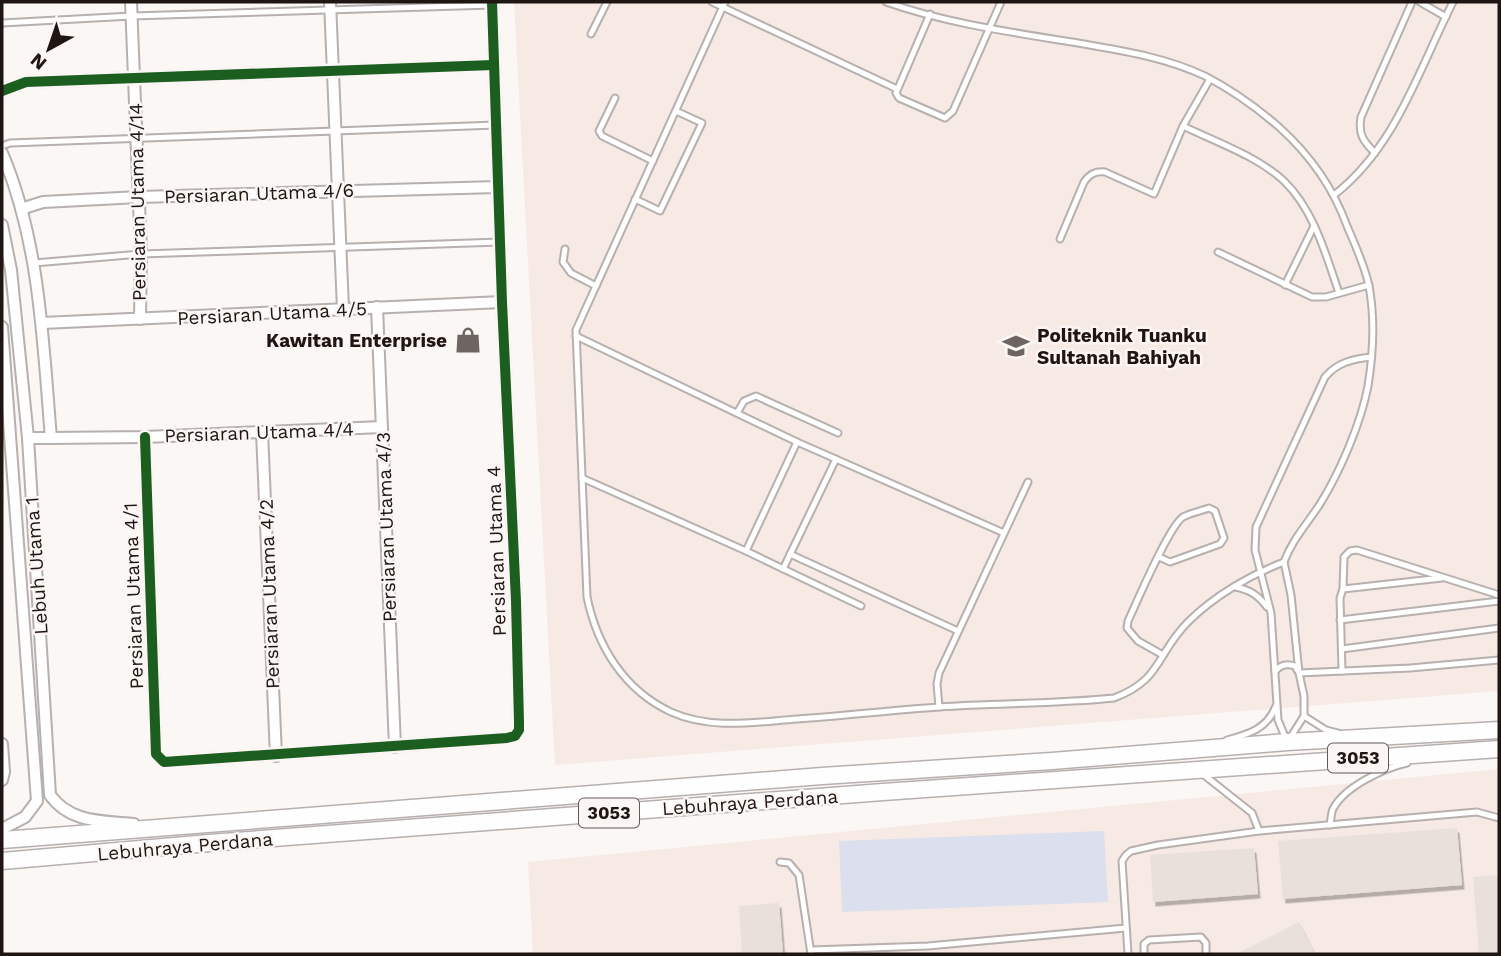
<svg xmlns="http://www.w3.org/2000/svg" width="1501" height="956" font-family="'Work Sans',sans-serif">
  <style>
    .built { fill: #f7eae4 }
    .green { fill: #dcdfee }
    .building { fill: #e9e0dc; filter: url(#shadow) }
    .lines { fill: none; stroke-linecap: round; stroke-linejoin: round }
    .lane-casing { stroke: #b6b0ae; stroke-width: 9 }
    .street-casing { stroke: #b6b0ae; stroke-width: 14 }
    .primary-casing { stroke: #b6b0ae; stroke-width: 19 }
    .lane { stroke: #fefefe; stroke-width: 5 }
    .street { stroke: #fefefe; stroke-width: 10 }
    .primary { stroke: #fefefe; stroke-width: 16 }
    .cycleway-casing { stroke: #fbf6f4; stroke-width: 15 }
    .cycleway { stroke: #1b5e20; stroke-width: 10 }
    .labels { text-anchor: middle; stroke-width: 5; stroke-linejoin: round; paint-order: stroke }
    .shield { fill: #fbf6f4; stroke: #615956; stroke-width: 2 }
    .shield-label { font-size: 18px; font-weight: bold; fill: #1f1613 }
    .street-label { font-size: 19px; fill: #1f1613; stroke: #fbf6f4 }
    .poi-label { font-size: 19px; font-weight: bold; fill: #1f1613; stroke: #fbf6f4; text-anchor: start }
  </style>
  <defs>
    <filter id="shadow"><feDropShadow dx="2.5" dy="4.5" stdDeviation="0" flood-color="#0004"/></filter>
  </defs>
  <rect width="100%" height="100%" fill="#faf7f5"/>
  <g class="built">
    <path d="M514,2H1499V691L555,765Z"/>
    <path d="M1499,769V954H533L528,862Z"/>
  </g>
  <path class="green" d="M1104,831L1108,902L842,912L839,841Z"/>
  <g class="building">
    <path d="M1457,828L1462,885L1283,899L1278,841Z"/>
    <path d="M1254,848L1258,894L1153,902L1150,855Z"/>
    <path d="M1499,875V954H1479L1473,877Z"/>
    <path d="M779,903L783,954H742L739,906Z"/>
    <path d="M1299,922L1315,954H1236Z"/>
  </g>
  <g class="lines">
    <g class="lane-casing">
      <g id="lane">
        <path d="M712,2L897,89"/>
        <path d="M725,2L576,330L587,597C597,646 624,690 671,712C711,730 755,722 797,719C844,716 892,710 939,707C998,703 1056,704 1114,698C1162,680 1156,654 1188,622C1214,596 1250,575 1284,562C1292,540 1307,524 1320,504C1340,472 1361,423 1368,386C1373,355 1375,318 1369,286C1365,266 1355,245 1347,226C1333,187 1310,155 1279,127C1256,107 1232,90 1205,76C1163,56 1117,50 1072,42C1010,32 945,23 886,2"/>
        <path d="M1420,2L1446,17"/>
        <path d="M930,14L896,93L899,98L945,118L953,111L1001,2"/>
        <path d="M2,23L132,16L492,5"/>
        <path d="M591,34L607,2"/>
        <path d="M615,98L599,131L602,136L653,161"/>
        <path d="M1183,126C1216,142 1257,156 1284,181C1314,210 1326,255 1339,293"/>
        <path d="M2,146L10,143L496,125"/>
        <path d="M1375,153C1363,141 1358,134 1361,117L1412,2"/>
        <path d="M1334,195C1396,147 1419,69 1453,2"/>
        <path d="M635,199L660,211L702,123L676,111"/>
        <path d="M1060,239L1084,182C1090,174 1095,171 1105,172L1154,194L1183,126L1210,79"/>
        <path d="M565,249L563,262L571,273L596,286"/>
        <path d="M1218,252L1312,297H1326L1369,285"/>
        <path d="M34,263L141,254L500,242"/>
        <path d="M1285,285L1314,226"/>
        <path d="M576,336L797,442L1004,533"/>
        <path d="M737,413L744,401L756,396L838,433"/>
        <path d="M582,478L746,551L861,606"/>
        <path d="M746,551L797,442"/>
        <path d="M790,554L958,631"/>
        <path d="M1159,557L1170,562L1220,544L1224,538L1215,511L1209,508C1201,511 1190,513 1183,517C1169,526 1137,602 1128,621L1127,628L1138,641L1163,655"/>
        <path d="M1284,562L1291,595L1299,673L1304,696V716L1290,738"/>
        <path d="M783,569L836,459"/>
        <path d="M1236,587C1250,590 1258,595 1267,607"/>
        <path d="M1343,589L1344,557L1350,551L1357,550L1499,595"/>
        <path d="M1340,620L1499,601"/>
        <path d="M1342,649L1499,628"/>
        <path d="M1275,671C1281,665 1286,663 1295,666L1297,670"/>
        <path d="M1342,671L1340,598L1343,589L1442,578"/>
        <path d="M1299,673L1410,668L1499,660"/>
        <path d="M939,707L937,684L939,673L1028,482"/>
        <path d="M1304,716L1326,730L1338,733"/>
        <path d="M1286,739L1278,720L1271,613L1255,550L1256,527L1325,377C1338,362 1353,359 1371,357"/>
        <path d="M1227,740C1249,734 1267,729 1276,706"/>
        <path d="M1204,775L1252,813L1259,831"/>
        <path d="M1330,825C1331,820 1331,813 1333,809C1344,787 1384,768 1407,763"/>
        <path d="M780,862L789,863L799,875L811,954"/>
        <path d="M811,950L928,946L1126,928"/>
        <path d="M1128,954L1122,861L1126,855L1131,851L1158,845L1259,831L1477,812L1499,818"/>
        <path d="M1144,954V944L1149,940L1201,937L1206,943V954"/>
      </g>
    </g>
    <g class="street-casing">
      <g id="street">
        <path d="M131,2L141,254L140,319"/>
        <path d="M330,2L343,309"/>
        <path d="M2,91L26,82L493,65"/>
        <path d="M2,153C40,242 43,343 51,438H28"/>
        <path d="M21,209L43,202L139,197L498,187"/>
        <path d="M2,225L11,270L28,438L50,795C70,823 102,821 134,824"/>
        <path d="M377,307L395,747"/>
        <path d="M42,323L502,302"/>
        <path d="M2,327L37,801L25,817L2,829"/>
        <path d="M262,432L276,756"/>
        <path d="M145,437L156,754L164,762L507,738L515,736L519,730V722L516,601L502,302L492,2"/>
        <path d="M51,438L145,437L382,427"/>
        <path d="M2,744L4,772L2,780"/>
      </g>
    </g>
    <g class="primary-casing">
      <g id="primary">
        <path d="M2,840L822,776L1052,761L1287,742L1499,730"/>
        <path d="M2,861L209,843L883,792L1499,749"/>
      </g>
    </g>
    <use href="#lane" class="lane"/>
    <use href="#street" class="street"/>
    <use href="#primary" class="primary"/>
    <g class="cycleway-casing">
      <g id="cycleway">
        <path d="M2,91L26,82L493,65"/>
        <path d="M145,437L156,754L164,762L507,738L515,736L519,730V722L516,601L502,302L492,2"/>
      </g>
    </g>
    <use href="#cycleway" class="cycleway"/>
  </g>
  <defs>
    <g id="shop-bare" transform="scale(2.1)"><path d="M-5-2.5h2.3a2.7 3.5 0 0 1 5.4 0H5L5.5 6h-11ZM-1.5-2.5h3a1.5 2.3 0 0 0-3 0Z" fill="#6c6562" stroke="#fbf6f4" stroke-width="2.5" paint-order="stroke"/></g>
    <g id="university-bare" transform="scale(2.1)"><path d="M0-5L7-2L0 1L-7-2ZM-4 1L0 2.5L4 1V4Q0 6-4 4Z" fill="#6c6562" stroke="#fbf6f4" stroke-width="2.5" paint-order="stroke"/></g>
  </defs>
  <g fill-rule="evenodd">
    <use href="#shop-bare" x="468" y="340"/>
    <use href="#university-bare" x="1016" y="346"/>
  </g>
  <g class="labels">
    <g class="shield">
      <rect x="1328" y="743.5" width="60" height="29" rx="5"/>
      <rect x="579" y="798.5" width="60" height="29" rx="5"/>
    </g>
    <g class="shield-label">
      <text x="1358" y="764">3053</text>
      <text x="609" y="819">3053</text>
    </g>
    <g class="street-label">
      <text transform="translate(259 193) rotate(-2)" y="7">Persiaran Utama 4/6</text>
      <text transform="translate(137 202) rotate(-91)" y="7">Persiaran Utama 4/14</text>
      <text transform="translate(272 313) rotate(-3)" y="7">Persiaran Utama 4/5</text>
      <text transform="translate(259 432) rotate(-2)" y="7">Persiaran Utama 4/4</text>
      <text transform="translate(386 527) rotate(-92)" y="7">Persiaran Utama 4/3</text>
      <text transform="translate(496 551) rotate(-92)" y="7">Persiaran Utama 4</text>
      <text transform="translate(36 566) rotate(-94)" y="7">Lebuh Utama 1</text>
      <text transform="translate(269 594) rotate(-92)" y="7">Persiaran Utama 4/2</text>
      <text transform="translate(133 596) rotate(-92)" y="7">Persiaran Utama 4/1</text>
      <text transform="translate(750 802) rotate(-4)" y="7">Lebuhraya Perdana</text>
      <text transform="translate(185 846) rotate(-5)" y="7">Lebuhraya Perdana</text>
    </g>
    <g class="poi-label">
      <text x="1037" y="342">Politeknik Tuanku<tspan x="1037" dy="22">Sultanah Bahiyah</tspan></text>
      <text x="447" y="347" text-anchor="end">Kawitan Enterprise</text>
    </g>
  </g>
  <rect width="1501" height="956" fill="none" stroke="#1f1613" stroke-width="7"/>
  <g transform="translate(49 49) rotate(220)" stroke="#fbf6f4" stroke-width="5" paint-order="stroke">
  <path d="M0-5L12 26L0 18L-12 26Z" fill="#1f1613"/>
  <text y="-10" font-size="19" font-weight="bold" text-anchor="middle" fill="#1f1613">N</text>
  </g>
</svg>
